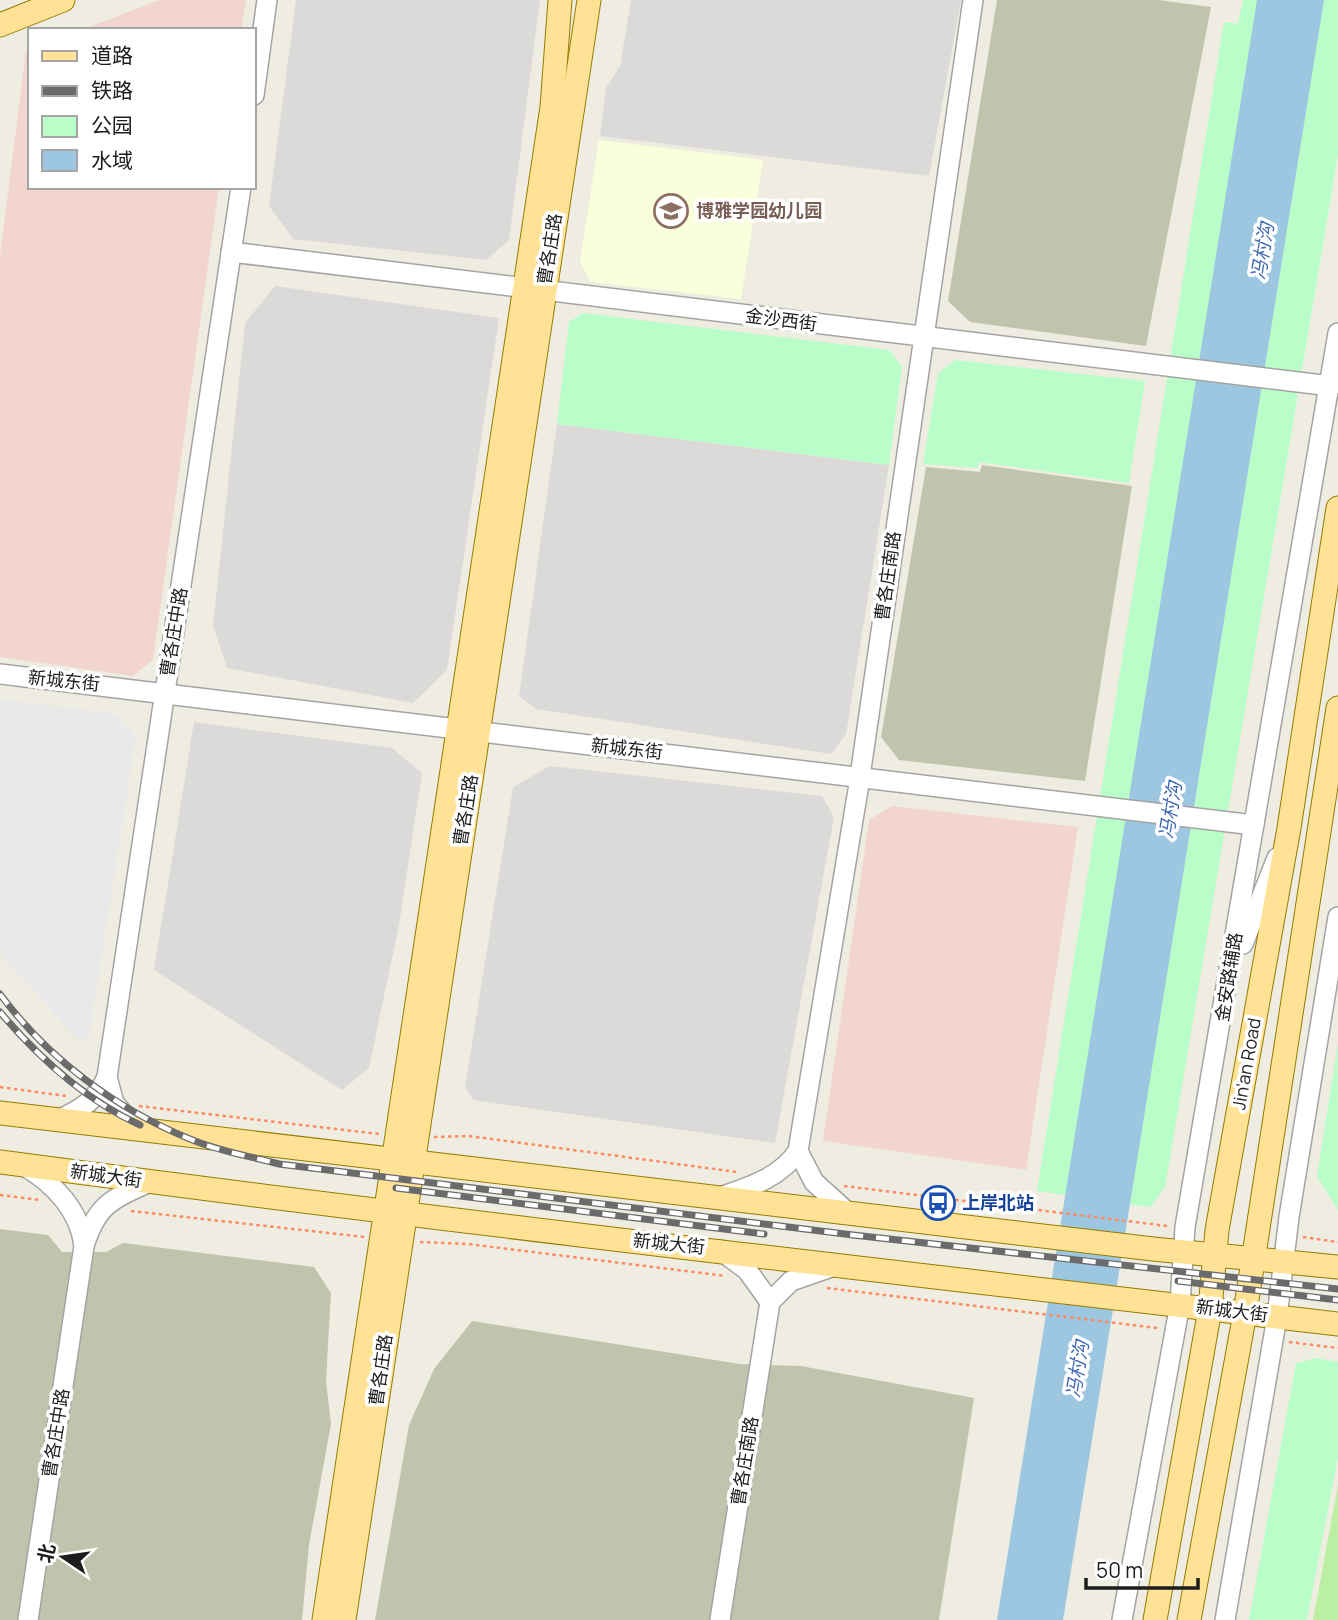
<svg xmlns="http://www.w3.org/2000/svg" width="1338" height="1620" font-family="Manrope,'Noto Sans SC',sans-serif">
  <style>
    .residential { fill: #dbdad9 }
    .commercial { fill: #f2d5ce }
    .education { fill: #f9ffda }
    .construction { fill: #c0c4ac }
    .grass { fill: #bbefa1 }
    .park { fill: #b9fec9 }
    .parking { fill: #e9e9e9 }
    .water { fill: #9dc7e1 }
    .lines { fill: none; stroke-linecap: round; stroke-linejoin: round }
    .minor-casing { stroke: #a4a4a4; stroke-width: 22 }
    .major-casing { stroke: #957b00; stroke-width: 25 }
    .path { stroke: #ff8b62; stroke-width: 2.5; stroke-dasharray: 3.5 3.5; stroke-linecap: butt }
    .minor { stroke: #fff; stroke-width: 19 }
    .major { stroke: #ffe296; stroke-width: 23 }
    .rail-casing { stroke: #6b6b6b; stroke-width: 7 }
    .rail { stroke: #fff; stroke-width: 4.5; stroke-dasharray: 13; stroke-linecap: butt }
    .labels { text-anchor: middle; stroke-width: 7; stroke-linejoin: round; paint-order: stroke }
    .education-label { font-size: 18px; font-weight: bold; fill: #785e54; stroke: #fff; text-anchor: start }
    .street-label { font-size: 18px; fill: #1d1d1d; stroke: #fff }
    .transit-label { font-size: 18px; font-weight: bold; fill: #164399; stroke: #fff; text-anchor: start }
    .water-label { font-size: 19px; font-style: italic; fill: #4168b5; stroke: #fff }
  </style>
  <rect width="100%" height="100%" fill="#efede1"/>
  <g class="residential">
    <path d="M296,0H540L509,240L486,260L293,239L269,206Z"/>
    <path d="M631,0H961L929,176L600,136L606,88L620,66Z"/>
    <path d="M275,286L499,318L447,670L413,703L227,668L213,626L245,323Z"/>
    <path d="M557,424L889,465L846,734L831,754L536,709L519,696Z"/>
    <path d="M194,722L392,748L422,773L399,925L369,1068L342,1090L154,970Z"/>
    <path d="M550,766L822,796L834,817L775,1143L473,1100L465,1087L513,787Z"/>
  </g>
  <g class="commercial">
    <path d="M160,0H246L241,30H81Z"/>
    <path d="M30,49V187H219L153,660L133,676L0,657V256L26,51Z"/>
    <path d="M892,806L1078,827L1026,1170L823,1141L869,820Z"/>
  </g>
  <path class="education" d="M599,140L763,160L741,299L590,282L580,261Z"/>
  <g class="construction">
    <path d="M997,0H1158L1211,7L1146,346L970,322L948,301Z"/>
    <path d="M982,465L1132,486L1085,781L899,760L881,737L926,467L980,472Z"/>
    <path d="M0,1229L48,1235L62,1252H106L123,1243L314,1267L331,1293L326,1381L331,1424L309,1545L302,1620H0Z"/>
    <path d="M472,1321L740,1364L801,1366L974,1398L939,1620H375L409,1425L434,1369Z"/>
  </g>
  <path class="grass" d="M1338,1485V1620H1313Z"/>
  <g class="park">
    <path d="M1243,0H1338V155L1165,1187L1150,1207L1037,1191L1224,22L1238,24Z"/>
    <path d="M583,313L889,350L902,367L889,465L557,424L569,322Z"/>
    <path d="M955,360L1145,381L1129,483L979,462L978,468L923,464L938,373Z"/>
    <path d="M1338,1043V1210L1317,1176Z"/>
    <path d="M1317,1358L1338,1362V1457L1307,1620H1249L1296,1363Z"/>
  </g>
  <path class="parking" d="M0,699L115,714L136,736L89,1037L78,1040L0,954Z"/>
  <path class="water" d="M1257,0H1324L1063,1620H997Z"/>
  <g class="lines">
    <g class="minor-casing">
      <g id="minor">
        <path d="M254,95L267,0"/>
        <path d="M231,252L1331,386"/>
        <path d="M0,674L1254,825"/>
        <path d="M1243,944L1277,858"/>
        <path d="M107,1077L114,1103L136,1128"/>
        <path d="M58,1120C80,1110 97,1100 107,1077L241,187"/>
        <path d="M798,1151L814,1182L846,1211"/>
        <path d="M24,1166C54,1183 80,1211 84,1246"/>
        <path d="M720,1197C749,1187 780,1178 798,1151L858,790L973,0"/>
        <path d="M720,1250L747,1270L770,1302"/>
        <path d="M28,1620L84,1246C97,1204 112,1199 150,1182"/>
        <path d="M720,1620L770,1302L791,1281L834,1266"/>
        <path d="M1122,1620L1180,1304L1185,1227L1338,333"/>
        <path d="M1225,1620L1277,1317L1289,1217L1338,917"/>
      </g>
    </g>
    <g class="major-casing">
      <g id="major">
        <path d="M0,25L63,0"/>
        <path d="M0,1113L1153,1249L1338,1267"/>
        <path d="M0,1162C445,1221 892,1272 1338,1324"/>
        <path d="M324,1620L552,107L560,0"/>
        <path d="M344,1620L589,0"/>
        <path d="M1155,1620L1210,1309L1217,1230L1289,828L1338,508"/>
        <path d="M1189,1620L1245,1313L1338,708"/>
      </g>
    </g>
    <g class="path">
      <path d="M0,1087L66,1096"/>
      <path d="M139,1106L379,1134"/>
      <path d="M434,1137L469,1136L737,1172"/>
      <path d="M844,1186L1167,1226"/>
      <path d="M0,1195L41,1200"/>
      <path d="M131,1211L365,1237"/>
      <path d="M1303,1237L1338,1242"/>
      <path d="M420,1242L468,1244L726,1276"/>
      <path d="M827,1288L1157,1328"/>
      <path d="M1289,1342L1338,1348"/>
    </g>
    <use href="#minor" class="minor"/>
    <use href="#major" class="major"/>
    <g class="rail-casing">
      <g id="rail">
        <path d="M0,994C47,1058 116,1109 190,1139C218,1151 249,1156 279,1164L853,1235L1338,1289"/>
        <path d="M0,1012C39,1058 84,1099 140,1125"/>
        <path d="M396,1188L764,1234"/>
        <path d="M1178,1281L1338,1300"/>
      </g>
    </g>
    <use href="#rail" class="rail"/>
  </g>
  <defs>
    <g id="school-ring" transform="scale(1.75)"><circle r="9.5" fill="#fff" stroke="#8d6e63" stroke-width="1.5"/><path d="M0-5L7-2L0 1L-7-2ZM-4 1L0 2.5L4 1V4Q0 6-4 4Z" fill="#8d6e63"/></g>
    <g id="bus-ring" transform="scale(1.75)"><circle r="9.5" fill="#fff" stroke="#1a4fb4" stroke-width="1.5"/><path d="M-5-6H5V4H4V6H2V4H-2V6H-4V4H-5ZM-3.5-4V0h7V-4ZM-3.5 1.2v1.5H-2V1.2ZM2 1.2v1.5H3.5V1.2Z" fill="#1a4fb4"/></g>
  </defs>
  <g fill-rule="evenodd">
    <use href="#school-ring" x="671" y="211"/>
    <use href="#bus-ring" x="938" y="1203"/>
  </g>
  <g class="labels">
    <g class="education-label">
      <text x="696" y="217">博雅学园幼儿园</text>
    </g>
    <g class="street-label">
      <text transform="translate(550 249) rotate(-81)" y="6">曹各庄路</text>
      <text transform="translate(781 320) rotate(7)" y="6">金沙西街</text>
      <text transform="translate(888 576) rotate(-82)" y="6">曹各庄南路</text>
      <text transform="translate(174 632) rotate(-81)" y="6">曹各庄中路</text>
      <text transform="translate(64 681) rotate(6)" y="6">新城东街</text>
      <text transform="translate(627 749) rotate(6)" y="6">新城东街</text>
      <text transform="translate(466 810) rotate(-81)" y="6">曹各庄路</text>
      <text transform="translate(1229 977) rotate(-81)" y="6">金安路辅路</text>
      <text transform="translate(1247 1064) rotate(-80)" y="6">Jin'an Road</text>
      <text transform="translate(106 1176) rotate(8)" y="6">新城大街</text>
      <text transform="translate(669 1244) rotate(6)" y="6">新城大街</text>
      <text transform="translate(1232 1311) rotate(7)" y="6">新城大街</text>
      <text transform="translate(381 1370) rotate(-82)" y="6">曹各庄路</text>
      <text transform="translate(56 1433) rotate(-81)" y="6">曹各庄中路</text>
      <text transform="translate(745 1461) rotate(-81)" y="6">曹各庄南路</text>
    </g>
    <g class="transit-label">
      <text x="962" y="1209">上岸北站</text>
    </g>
    <g class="water-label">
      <text transform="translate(1262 251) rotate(-81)" y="7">冯村沟</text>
      <text transform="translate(1170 810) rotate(-81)" y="7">冯村沟</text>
      <text transform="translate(1077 1369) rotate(-81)" y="7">冯村沟</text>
    </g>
  </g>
  <rect x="28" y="28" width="228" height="161" fill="#ffffff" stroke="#a5a5a5" stroke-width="2"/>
  <rect x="42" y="51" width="35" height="10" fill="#ffe296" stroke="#a5a5a5" stroke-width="2"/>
  <text x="91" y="63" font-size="21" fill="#1d1d1d">道路</text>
  <rect x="42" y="86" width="35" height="10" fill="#6b6b6b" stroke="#a5a5a5" stroke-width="2"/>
  <text x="91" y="98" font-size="21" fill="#1d1d1d">铁路</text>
  <rect x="42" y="116" width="35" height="21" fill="#b9fec9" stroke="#a5a5a5" stroke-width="2"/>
  <text x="91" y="133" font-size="21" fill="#1d1d1d">公园</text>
  <rect x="42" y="150" width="35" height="21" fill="#9dc7e1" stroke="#a5a5a5" stroke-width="2"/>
  <text x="91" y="168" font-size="21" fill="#1d1d1d">水域</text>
  <g transform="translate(63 1557) rotate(283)" stroke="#ffffff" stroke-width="5" paint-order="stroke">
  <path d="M0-5L12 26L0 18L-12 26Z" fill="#1d1d1d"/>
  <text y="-10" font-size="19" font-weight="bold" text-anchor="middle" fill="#1d1d1d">北</text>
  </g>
  <path d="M1086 1578v10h112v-10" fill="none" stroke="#1d1d1d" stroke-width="3.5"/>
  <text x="1096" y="1578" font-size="21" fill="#1d1d1d" stroke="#ffffff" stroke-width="5" paint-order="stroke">50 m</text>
</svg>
